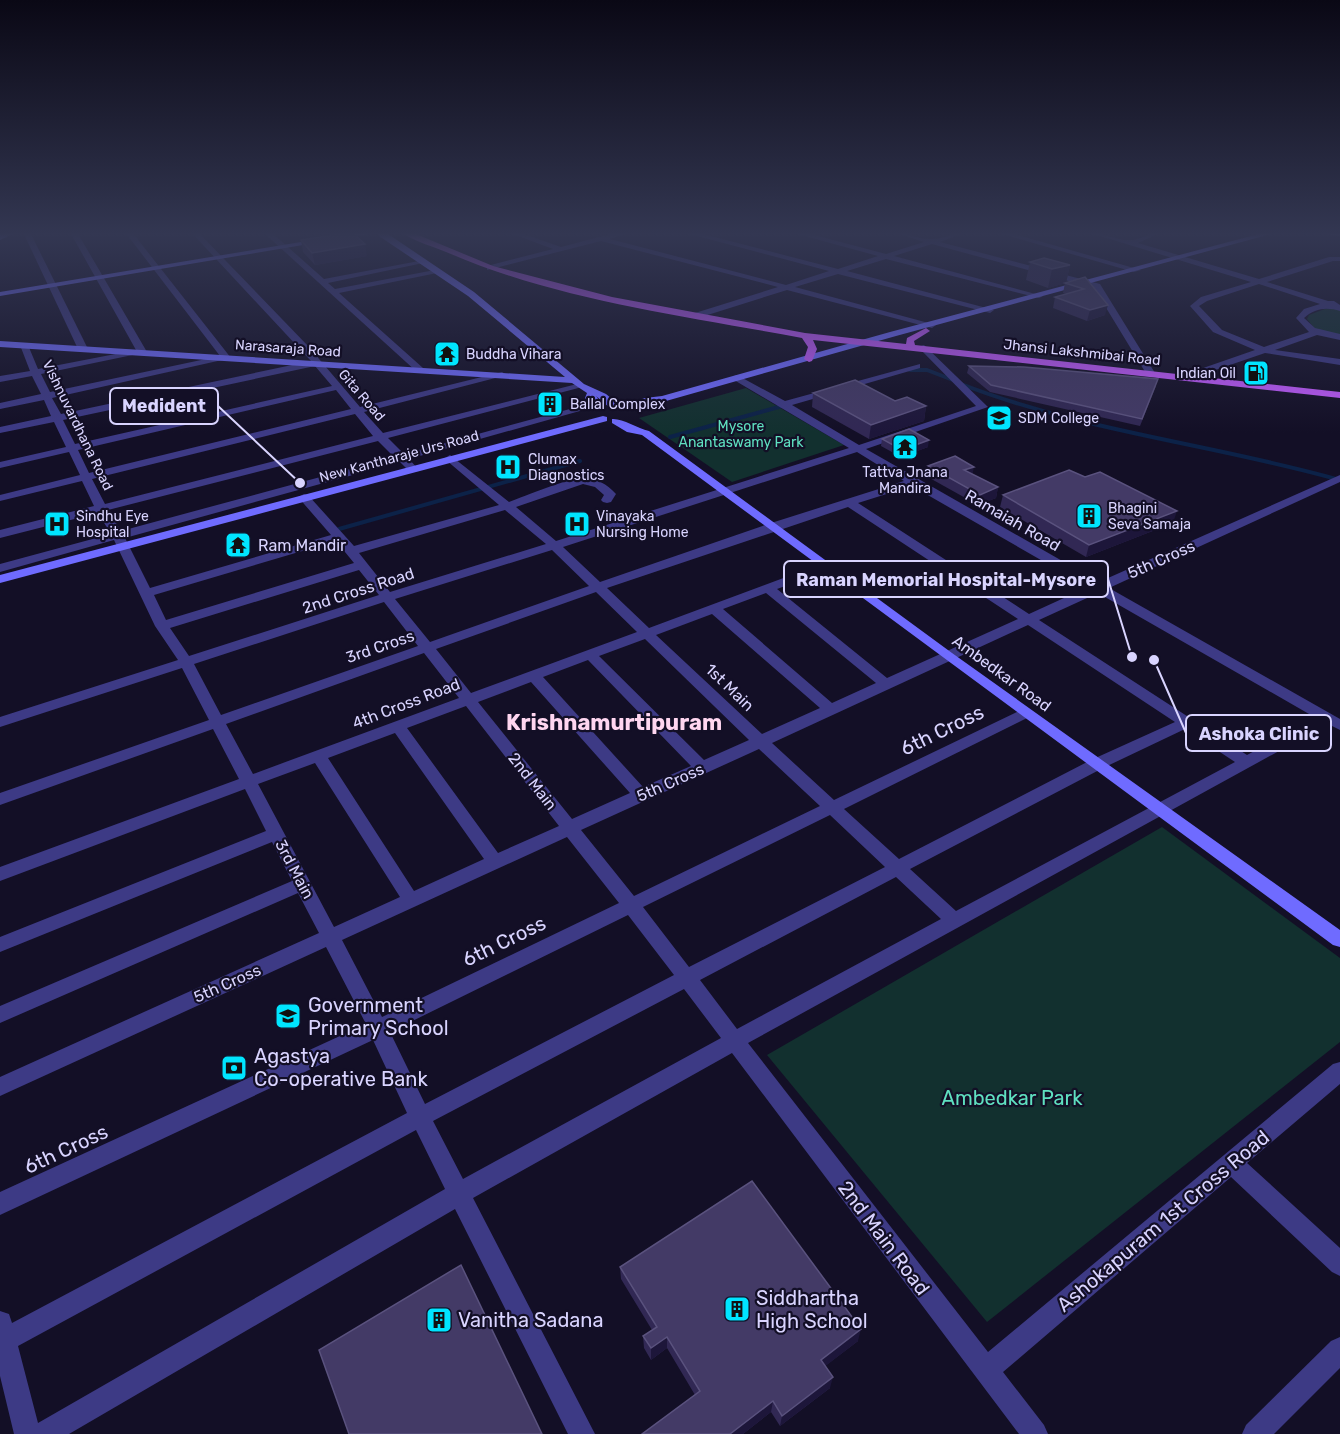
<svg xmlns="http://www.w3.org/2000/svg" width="1340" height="1434" font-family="Rubik,sans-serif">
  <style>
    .green { fill: #12302f }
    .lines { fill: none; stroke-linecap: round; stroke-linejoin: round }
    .stream { stroke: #0c2248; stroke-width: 4 }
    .street { fill: #3d3a85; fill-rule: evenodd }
    .secondary { fill: #6f6bff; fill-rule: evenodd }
    .primary { fill: #c25bff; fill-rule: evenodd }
    .wall { fill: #312854 }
    .shaded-wall { fill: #1d163a }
    .building { fill: #433a66; stroke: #5a527e; stroke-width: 1.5 }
    .labels { text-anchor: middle; stroke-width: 4.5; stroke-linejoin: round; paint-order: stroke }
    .far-street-label { font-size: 14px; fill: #d9d4ff; stroke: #130f26 }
    .far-poi-label { font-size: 14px; fill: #d9d4ff; stroke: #130f26; text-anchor: start }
    .far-park-label { font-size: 14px; fill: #5fe0c0; stroke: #130f26 }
    .street-label { font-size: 16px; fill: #d9d4ff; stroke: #130f26 }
    .poi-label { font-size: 16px; fill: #d9d4ff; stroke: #130f26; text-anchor: start }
    .near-street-label { font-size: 20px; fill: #d9d4ff; stroke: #130f26 }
    .near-poi-label { font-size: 20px; fill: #d9d4ff; stroke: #130f26; text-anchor: start }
    .near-park-label { font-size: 20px; fill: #5fe0c0; stroke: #130f26 }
    .district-label { font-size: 22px; font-weight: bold; fill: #ffd6f0; stroke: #130f26 }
    .leader { fill: none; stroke: #d9d4ff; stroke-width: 2 }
    .callout-dot { fill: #d9d4ff; stroke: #130f26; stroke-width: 2 }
    .callout { fill: #130f26; stroke: #d9d4ff; stroke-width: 2 }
    .callout-label { font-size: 18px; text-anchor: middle; font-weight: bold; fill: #d9d4ff }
  </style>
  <rect width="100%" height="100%" fill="#130f26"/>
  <g class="green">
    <path d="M1330,307L1340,310V336L1316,330L1307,319L1309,315Z"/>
    <path d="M746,388L844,445L732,482L639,418Z"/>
    <path d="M1162,827L1340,958V1042L987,1322L767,1055Z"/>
  </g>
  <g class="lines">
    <g class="stream">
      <path d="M910,370H927L953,380"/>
      <path d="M961,384C1085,432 1213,444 1340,480"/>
      <path d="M670,437L786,405"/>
      <path d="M339,529L580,461"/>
    </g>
    <g class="street">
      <path d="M23,232H30L88,349L86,351L78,349Z"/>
      <path d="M70,232H77L147,352L41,374L50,392L220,356L125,232H132L231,358L52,398L61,414L311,361L191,232H198L308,346L360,407L502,372L507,375L364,412L383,433L581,383L586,386L388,438L404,454L592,403L601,405L409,459L418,469L417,471H409L400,462L125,538L150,588L331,535L298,497L304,494L308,495L354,546L499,505L446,460L445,458L450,455L509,502C525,496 569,478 583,478C596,478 607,484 616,494L611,502L607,503L603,502L601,500L604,495L595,487L583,484L516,507L556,541L849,448L734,380V376L737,375L785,401L920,364V368L792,405L859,445L976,406L921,350V346L924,345L988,407L866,449L1099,582L1340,475V482L1109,588L1340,719V730L1328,724L748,1043L988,1352L1333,1064L1340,1062V1084L1247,1163L1340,1248V1276L1332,1272L1231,1177L1003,1372L1044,1425L1048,1434H1019L732,1053L473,1198L595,1434H568L455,1209L69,1434H14L0,1376V1311L9,1314L12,1323L407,1113L373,1040L0,1215V1192L366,1024L326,947L0,1096V1077L319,933L298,893L0,1023V1006L292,881L272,842L0,952V937L266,831L245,789L0,881V867L239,779L213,729L0,805V793L209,720L182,668L0,727V717L178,660L155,626L114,540L0,572V564L111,534L98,513L0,538V530L94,506L82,481L0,501V495L80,475L69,452L0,468V462L66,447L54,422L0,433V427L51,416L44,400L0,409V403L41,394L32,376L0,382V376L30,371L20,345L21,343L28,345L38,369L136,350ZM315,366L332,386L75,444L63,420ZM336,390L351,409L89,473L78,450ZM355,414L373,436L105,504L92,479ZM378,441L394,457L121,531L108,510ZM857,452L904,481L768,524L600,582L563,547ZM912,486L1088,587L1029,614L858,503ZM848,507L1018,619L887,678L777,589L829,570L831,567L829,564H821L649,628L607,588ZM505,510L546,544L390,592L359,553ZM336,541L354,563L166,620L154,595ZM552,550L589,586L430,642L395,599ZM359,570L379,595L189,656L170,628ZM596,592L637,632L471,693L436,649ZM766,593L876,683L832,703L723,609ZM1098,593L1316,718L1247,755L1039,620ZM384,602L418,646L221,715L194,664ZM712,614L820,708L762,734L656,635ZM1028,625L1175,722L1091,760L899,859L844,809L1031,716L1033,713L1031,710H1021L834,800L772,743ZM645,639L749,740L704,760L599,656ZM424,653L459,698L253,774L226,724ZM588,660L691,766L643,787L543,677ZM531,682L630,793L572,819L478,702ZM466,706L559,826L498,853L407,728ZM1185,729L1235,762L956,911L910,869L1103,768ZM395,733L484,859L414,891L328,758ZM759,749L820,806L634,896L581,830ZM315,763L400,897L334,927L258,784ZM830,815L885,867L689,967L643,907ZM567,837L619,903L382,1017L342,940ZM896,877L941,919L737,1029L700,980ZM628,915L674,975L425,1104L390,1032ZM684,989L721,1038L463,1179L433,1121ZM416,1130L445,1189L38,1423L18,1346Z"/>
      <path d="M263,232H271L324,279L424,260L428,262L328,283L335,289L440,269V273H437L339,293L423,368V372H417Z"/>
      <path d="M507,232H518L561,247L618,232H631L610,239L786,285L829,271L682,232H695L838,269L878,256L790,232H803L886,254L924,242L893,232C906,232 919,240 932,239C944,239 954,232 966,232L940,242L1100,284L1155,373L1147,375L1094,288L932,244L894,256L1043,296L1039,298L886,259L847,271L994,310L990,313L838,274L795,287L936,325L932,328L787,290L698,318L694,315L695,313L778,287L601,241L487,270V266L553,249Z"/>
      <path d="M995,232H1007L1141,270L1134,272Z"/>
      <path d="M1087,232C1102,232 1117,241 1130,240C1141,240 1150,232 1162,232L1138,243L1259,279L1329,257H1340V261H1333L1267,282L1328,301H1334L1340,305V311C1327,307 1315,308 1304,318L1315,328L1340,334V340L1317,335L1275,350L1340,359V365L1265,353L1189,379H1183V375L1255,350L1213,332L1190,306L1201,297L1251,282ZM1259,284L1320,304L1304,309L1296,318L1309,332L1264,347L1222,330L1199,306L1207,301Z"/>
      <path d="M1340,1337V1368L1274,1434H1242L1246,1425L1331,1341Z"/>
    </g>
    <g class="secondary">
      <path d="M7,232H17L0,240V235Z"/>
      <path d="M361,232L374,233L0,296V292Z"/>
      <path d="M379,232H385L474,292L584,384L606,394L618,404V408H610L596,396L606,409L597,411L585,398L587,393L572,383L0,347V341L565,377L468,296L379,236Z"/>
      <path d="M1266,232H1278L896,336L666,401L649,403L624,410L619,407L645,398L662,396L890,332Z"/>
      <path d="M1327,232H1340V236L1327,234Z"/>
      <path d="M603,416L607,417V421L0,583V575Z"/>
      <path d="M612,419C622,418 637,428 649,431L952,653L1340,930V947L1333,945L642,435L627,432L612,423Z"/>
    </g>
    <g class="primary">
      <path d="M366,232H395L392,234Z"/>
      <path d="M401,232H411L493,266L612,297L805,333L906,344L907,338L926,328L930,331L914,341L915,345L1340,392V398L813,340L817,349L812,361L809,362L804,359L808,347L802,338C685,316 561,301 451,254C435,247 415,242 401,232Z"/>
    </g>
  </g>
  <g class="wall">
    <path d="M301,240L367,256L315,265L303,252Z"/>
    <path d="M1030,262L1070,265L1066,283L1085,277L1105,315L1087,321L1053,308L1055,297L1067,294L1063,293L1065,283L1048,288L1026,280Z"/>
    <path d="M969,366L1156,386L1140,426L990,392L967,373Z"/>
    <path d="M813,393L895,401L926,406L924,421L869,439L812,407Z"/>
    <path d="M882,439L928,447L901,457L881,446Z"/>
    <path d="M928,466L972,474L998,487L996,498L978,505L926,476Z"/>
    <path d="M1003,495L1173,523L1086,557L1000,507Z"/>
    <path d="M620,1267L858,1341L825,1366L830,1388L780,1426L771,1412L743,1434H642L695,1395L667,1348L651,1360L644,1348L643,1336L652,1330L621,1279Z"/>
  </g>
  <g class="shaded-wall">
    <path d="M365,244L367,256L315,265L312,253Z"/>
    <path d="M1070,265L1066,283L1048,288L1052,269Z"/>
    <path d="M1108,305L1105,315L1087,321L1090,310Z"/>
    <path d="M926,406L924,421L869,439L871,425Z"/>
    <path d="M929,440L928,447L901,457L902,450Z"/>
    <path d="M974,467L972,477L964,470Z"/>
    <path d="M998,487L996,498L978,505L980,495Z"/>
    <path d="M1177,511L1173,523L1086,557L1089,545Z"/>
    <path d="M861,1329L858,1341L819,1371L821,1360Z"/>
    <path d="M667,1337V1348L651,1360V1348Z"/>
    <path d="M833,1377L830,1388L780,1426L782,1416Z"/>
    <path d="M773,1401L771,1412L743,1434H730Z"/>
  </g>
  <g class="building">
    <path d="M352,232L365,244L312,253L301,240Z"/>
    <path d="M1044,258L1070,265L1052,269L1030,262Z"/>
    <path d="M1085,277L1108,305L1090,310L1055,297L1084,289L1065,283Z"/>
    <path d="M969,366L1024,367L1158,379L1142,419L991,385Z"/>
    <path d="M855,380L895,401L907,397L926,406L871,425L813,393Z"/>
    <path d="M909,429L929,440L902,450L882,439Z"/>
    <path d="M955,456L974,467L964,470L998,487L980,495L928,466Z"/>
    <path d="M1069,470L1085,477L1100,472L1177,511L1089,545L1003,495Z"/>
    <path d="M752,1181L861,1329L821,1360L833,1377L782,1416L773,1401L730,1434H642L700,1391L667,1337L651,1348L643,1336L657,1327L620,1267Z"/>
    <path d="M461,1265L542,1434H349L319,1350Z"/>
  </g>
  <linearGradient id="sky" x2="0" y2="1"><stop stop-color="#0a0815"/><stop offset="0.54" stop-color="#333752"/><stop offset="1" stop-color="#333752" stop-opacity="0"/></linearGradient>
  <rect width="1340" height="433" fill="url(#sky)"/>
  <defs>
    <g id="temple-square" transform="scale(1.35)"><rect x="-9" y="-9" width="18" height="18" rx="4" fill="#00e5ff" stroke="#130f26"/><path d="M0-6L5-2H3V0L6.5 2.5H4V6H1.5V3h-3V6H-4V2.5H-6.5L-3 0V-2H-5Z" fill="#111"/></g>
    <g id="fuel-square" transform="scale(1.35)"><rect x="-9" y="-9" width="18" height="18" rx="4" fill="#00e5ff" stroke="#130f26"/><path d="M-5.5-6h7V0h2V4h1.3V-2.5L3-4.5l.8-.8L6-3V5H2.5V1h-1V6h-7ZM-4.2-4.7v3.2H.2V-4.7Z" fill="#111"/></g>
    <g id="building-square" transform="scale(1.35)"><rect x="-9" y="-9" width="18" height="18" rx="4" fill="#00e5ff" stroke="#130f26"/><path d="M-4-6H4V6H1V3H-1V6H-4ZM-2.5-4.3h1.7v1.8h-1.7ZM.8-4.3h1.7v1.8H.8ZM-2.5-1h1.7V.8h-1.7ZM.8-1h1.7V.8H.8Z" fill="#111"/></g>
    <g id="university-square" transform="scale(1.35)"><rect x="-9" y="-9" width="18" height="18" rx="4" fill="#00e5ff" stroke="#130f26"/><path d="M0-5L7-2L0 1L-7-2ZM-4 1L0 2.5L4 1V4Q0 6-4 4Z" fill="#111"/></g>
    <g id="hospital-square" transform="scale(1.35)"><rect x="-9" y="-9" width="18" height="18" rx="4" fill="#00e5ff" stroke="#130f26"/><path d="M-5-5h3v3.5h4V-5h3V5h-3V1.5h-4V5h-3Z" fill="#111"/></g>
    <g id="school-square" transform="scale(1.35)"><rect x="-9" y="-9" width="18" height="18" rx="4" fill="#00e5ff" stroke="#130f26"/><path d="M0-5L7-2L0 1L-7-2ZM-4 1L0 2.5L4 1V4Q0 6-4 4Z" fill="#111"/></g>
    <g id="bank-square" transform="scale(1.35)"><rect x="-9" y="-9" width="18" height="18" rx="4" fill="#00e5ff" stroke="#130f26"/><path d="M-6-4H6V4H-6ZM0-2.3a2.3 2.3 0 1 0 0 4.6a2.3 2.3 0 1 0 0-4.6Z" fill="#111"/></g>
  </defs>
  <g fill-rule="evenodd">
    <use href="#temple-square" x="447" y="354"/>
    <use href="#fuel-square" x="1256" y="373"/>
    <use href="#building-square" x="550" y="404"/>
    <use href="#university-square" x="999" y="418"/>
    <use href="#temple-square" x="905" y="447"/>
    <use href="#hospital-square" x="508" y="467"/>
    <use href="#building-square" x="1089" y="516"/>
    <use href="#hospital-square" x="57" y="524"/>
    <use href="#hospital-square" x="577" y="524"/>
    <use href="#temple-square" x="238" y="545"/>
    <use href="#school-square" x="288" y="1016"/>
    <use href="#bank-square" x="234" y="1068"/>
    <use href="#building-square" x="737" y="1309"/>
    <use href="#building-square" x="439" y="1320"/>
  </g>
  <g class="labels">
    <g class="far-street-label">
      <text transform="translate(288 348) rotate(4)" y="5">Narasaraja Road</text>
      <text transform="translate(1082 352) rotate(6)" y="5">Jhansi Lakshmibai Road</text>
      <text transform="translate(362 395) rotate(49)" y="5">Gita Road</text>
      <text transform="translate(78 425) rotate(64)" y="5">Vishnuvardhana Road</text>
      <text transform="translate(399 456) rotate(-15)" y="5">New Kantharaje Urs Road</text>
    </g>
    <g class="far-poi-label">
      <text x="466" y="359">Buddha Vihara</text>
      <text x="1236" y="378" text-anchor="end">Indian Oil</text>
      <text x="570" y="409">Ballal Complex</text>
      <text x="1018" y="423">SDM College</text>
      <text x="528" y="464">Clumax<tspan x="528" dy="16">Diagnostics</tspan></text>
      <text x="905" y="477" text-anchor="middle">Tattva Jnana<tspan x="905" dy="16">Mandira</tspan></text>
      <text x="1108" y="513">Bhagini<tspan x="1108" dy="16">Seva Samaja</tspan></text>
      <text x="76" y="521">Sindhu Eye<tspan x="76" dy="16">Hospital</tspan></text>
      <text x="596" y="521">Vinayaka<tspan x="596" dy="16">Nursing Home</tspan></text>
    </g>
    <g class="far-park-label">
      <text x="741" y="431">Mysore<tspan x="741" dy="16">Anantaswamy Park</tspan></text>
    </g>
    <g class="street-label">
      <text transform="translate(1013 520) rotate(30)" y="6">Ramaiah Road</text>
      <text transform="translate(1161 559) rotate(-24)" y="6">5th Cross</text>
      <text transform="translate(358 590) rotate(-18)" y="6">2nd Cross Road</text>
      <text transform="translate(380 646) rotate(-19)" y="6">3rd Cross</text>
      <text transform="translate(1002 673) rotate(36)" y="6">Ambedkar Road</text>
      <text transform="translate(730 687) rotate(44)" y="6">1st Main</text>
      <text transform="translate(406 703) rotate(-21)" y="6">4th Cross Road</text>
      <text transform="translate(533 781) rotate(52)" y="6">2nd Main</text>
      <text transform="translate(670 782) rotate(-24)" y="6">5th Cross</text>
      <text transform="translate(295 869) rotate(62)" y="6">3rd Main</text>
      <text transform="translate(227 983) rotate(-24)" y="6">5th Cross</text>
    </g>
    <g class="poi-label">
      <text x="258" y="551">Ram Mandir</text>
    </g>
    <g class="near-street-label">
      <text transform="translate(942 730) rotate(-26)" y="7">6th Cross</text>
      <text transform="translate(504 941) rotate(-26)" y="7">6th Cross</text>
      <text transform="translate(66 1149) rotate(-25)" y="7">6th Cross</text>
      <text transform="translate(1163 1221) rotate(-40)" y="7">Ashokapuram 1st Cross Road</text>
      <text transform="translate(884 1238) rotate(53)" y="7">2nd Main Road</text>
    </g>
    <g class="near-poi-label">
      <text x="308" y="1012">Government<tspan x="308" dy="23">Primary School</tspan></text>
      <text x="254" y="1063">Agastya<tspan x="254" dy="23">Co-operative Bank</tspan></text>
      <text x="756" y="1305">Siddhartha<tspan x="756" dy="23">High School</tspan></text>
      <text x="458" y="1327">Vanitha Sadana</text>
    </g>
    <g class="near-park-label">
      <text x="1012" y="1105">Ambedkar Park</text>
    </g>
    <g class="district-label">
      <text x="614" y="730">Krishnamurtipuram</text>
    </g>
  </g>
  <path class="leader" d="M300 483L218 406M1132 657L1108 579M1154 660L1186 733"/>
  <g class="callout-dot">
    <circle cx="300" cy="483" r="6"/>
    <circle cx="1132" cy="657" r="6"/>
    <circle cx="1154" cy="660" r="6"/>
  </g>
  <g class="callout">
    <rect x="110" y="388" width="108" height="36" rx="6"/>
    <rect x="784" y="561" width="324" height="36" rx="6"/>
    <rect x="1186" y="715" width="145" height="36" rx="6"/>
  </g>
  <g class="callout-label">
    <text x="164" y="412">Medident</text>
    <text x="946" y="586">Raman Memorial Hospital-Mysore</text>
    <text x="1259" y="740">Ashoka Clinic</text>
  </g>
</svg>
